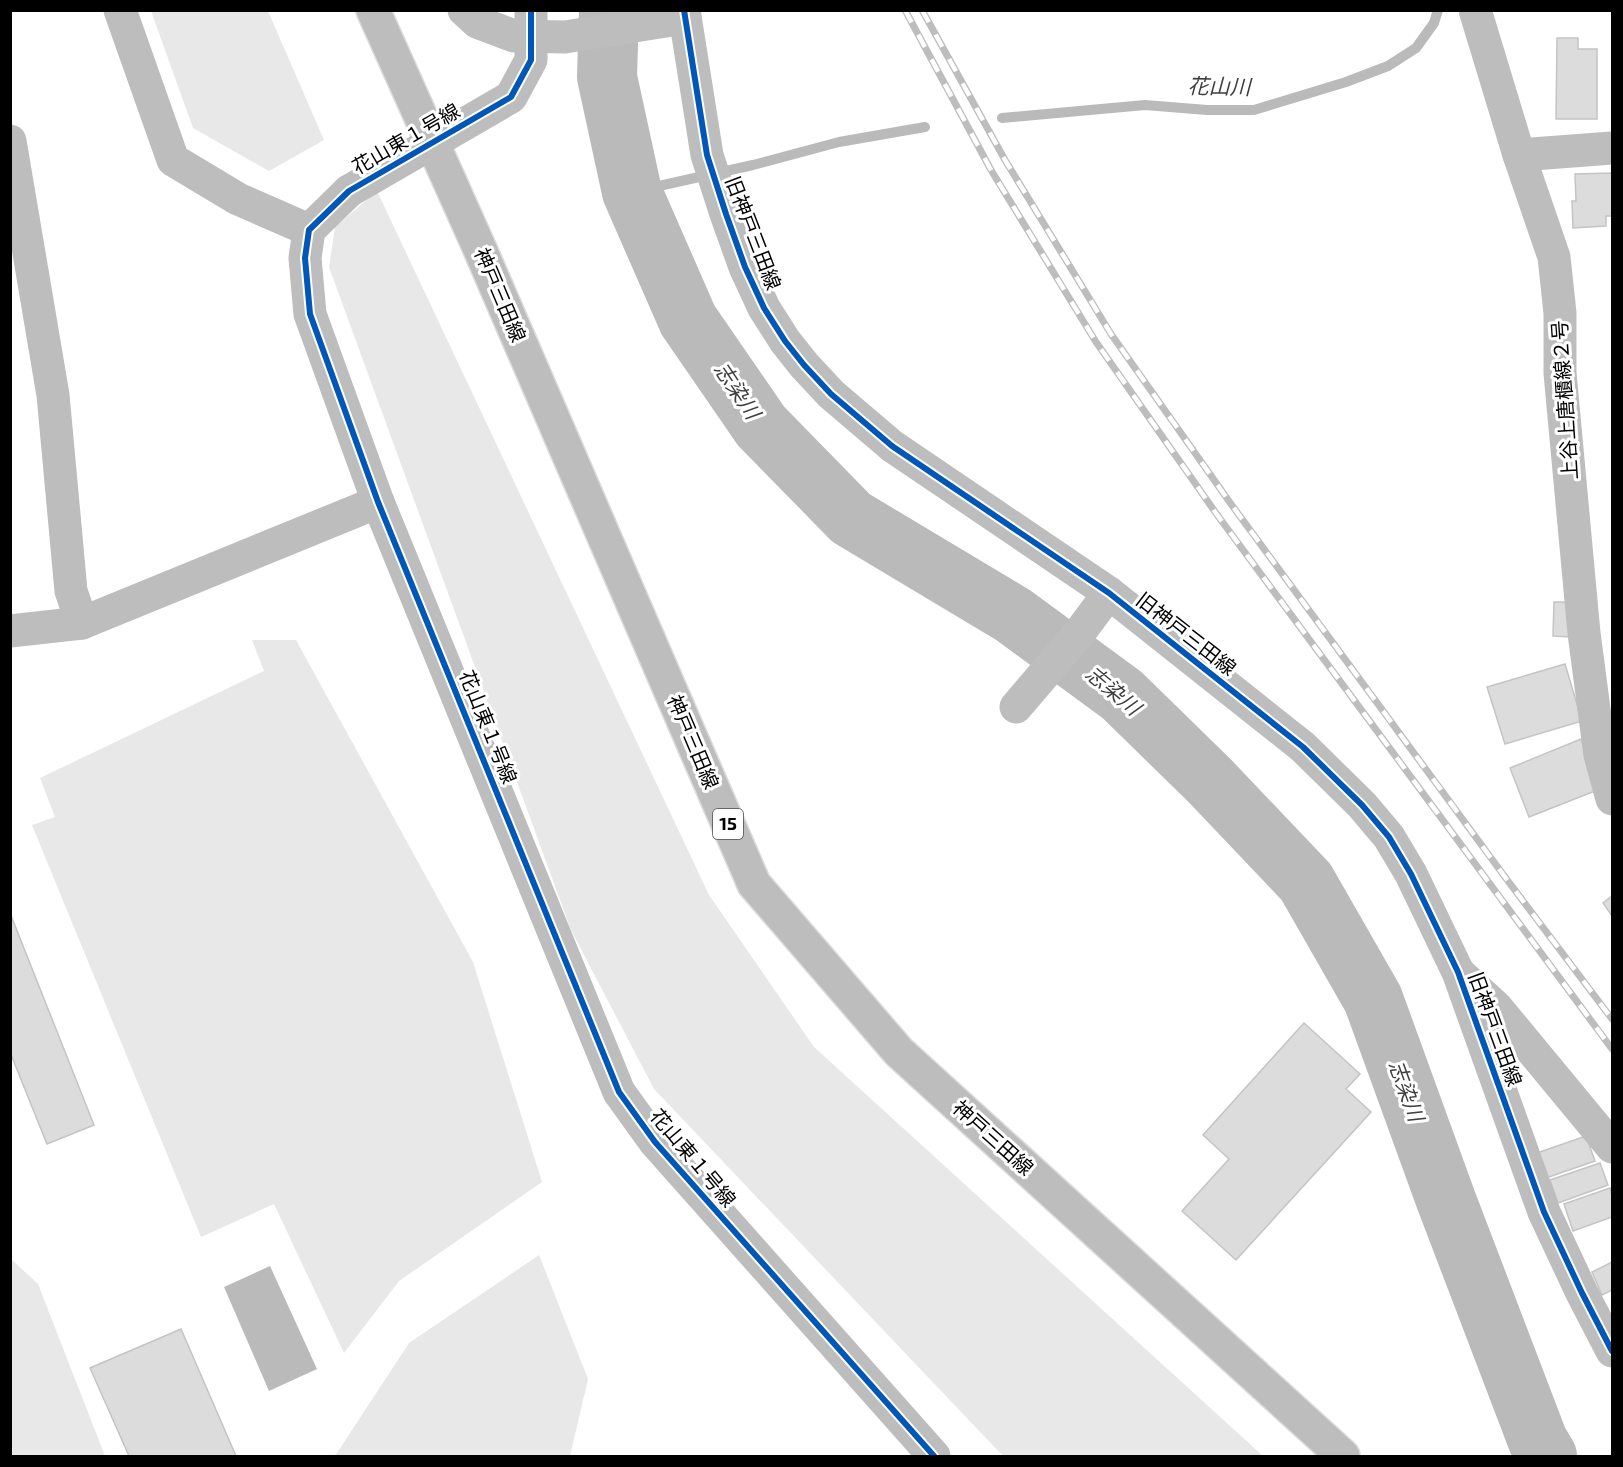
<svg xmlns="http://www.w3.org/2000/svg" width="1623" height="1467" font-family="'Exo 2','Noto Sans JP',sans-serif">
  <style>
    .green { fill: #e8e8e8 }
    .water { fill: #bababa }
    .lines { fill: none; stroke-linecap: round; stroke-linejoin: round }
    .stream { stroke: #bababa; stroke-width: 10 }
    .river { stroke: #bababa; stroke-width: 60 }
    .building { fill: #dcdcdc; stroke: #c4c4c4; stroke-width: 1.5 }
    .major-casing { stroke: #dbdbdb; stroke-width: 36 }
    .minor { stroke: #bdbdbd; stroke-width: 33 }
    .major { stroke: #bdbdbd; stroke-width: 33 }
    .rail-casing { stroke: #bdbdbd; stroke-width: 7 }
    .rail { stroke: #fff; stroke-width: 4.5; stroke-dasharray: 14; stroke-linecap: butt }
    .minor-bridge { stroke: #bdbdbd; stroke-width: 33 }
    .cycleway-casing { stroke: #fff; stroke-width: 10 }
    .cycleway { stroke: #0057b8; stroke-width: 6 }
    .labels { text-anchor: middle; stroke-width: 6; stroke-linejoin: round; paint-order: stroke }
    .shield { fill: #fff; stroke: #4c4c4c; stroke-width: 1.5 }
    .shield-label { font-size: 18px; font-weight: bold; fill: #000 }
    .street-label { font-size: 20px; fill: #000; stroke: #fff }
    .water-label { font-size: 21px; font-style: italic; fill: #3e3e3e; stroke: #fff }
  </style>
  <rect width="100%" height="100%" fill="#fff"/>
  <g class="green">
    <path d="M151,11H268L324,140L269,171L193,128Z"/>
    <path d="M377,191L709,895L814,1047L1263,1456H1003L654,1089L571,930L329,267L335,227Z"/>
    <path d="M252,640H296L473,962L542,1182L399,1281L344,1353L274,1204L201,1237L32,825L55,817L40,778L264,671Z"/>
    <path d="M539,1255L588,1379L570,1456H335L409,1343Z"/>
    <path d="M11,1259L38,1284L105,1456H11Z"/>
  </g>
  <path class="water" d="M270,1266L317,1369L269,1391L224,1287Z"/>
  <g class="lines">
    <g class="stream">
      <path d="M1002,118L1145,105L1207,110H1254L1346,82L1388,66L1416,48L1434,23L1438,10"/>
      <path d="M632,192L753,165L839,142L925,127"/>
    </g>
    <path class="river" d="M609,10L607,77L632,192L688,320L761,426L851,518L1013,615L1122,695L1211,782L1306,882L1373,999L1446,1200L1538,1441L1547,1456"/>
  </g>
  <g class="building">
    <path d="M1557,38H1578V49H1597V119H1556Z"/>
    <path d="M1612,173V216H1606V226L1573,228L1572,201H1576L1575,174Z"/>
    <path d="M1554,602H1573L1571,637L1553,636Z"/>
    <path d="M1565,664L1582,721L1505,744L1487,687Z"/>
    <path d="M1581,739L1600,789L1529,817L1510,768Z"/>
    <path d="M1612,896V916L1603,903Z"/>
    <path d="M10,913L94,1125L47,1144L10,1052Z"/>
    <path d="M1304,1023L1360,1074L1346,1089L1371,1112L1236,1260L1182,1211L1229,1159L1203,1135Z"/>
    <path d="M1586,1136L1595,1161L1546,1178L1537,1153Z"/>
    <path d="M1600,1163L1608,1185L1558,1203L1550,1180Z"/>
    <path d="M1610,1188L1612,1196V1217L1573,1231L1564,1204Z"/>
    <path d="M1612,1262V1290L1602,1295L1592,1272Z"/>
    <path d="M181,1329L236,1456H129L90,1368Z"/>
  </g>
  <g class="lines">
    <g class="major-casing">
      <path id="major" d="M373,10L479,247L754,884L899,1052L1343,1456"/>
    </g>
    <g class="minor">
      <path d="M120,10L173,160L238,199L309,230"/>
      <path d="M464,10L477,22L514,36L565,37L685,18"/>
      <path d="M684,10L707,155L726,214L745,267L764,308L785,341L804,365L831,394L892,446L1109,593L1303,747L1362,805L1389,837L1411,874L1458,972L1544,1212L1582,1293L1612,1351"/>
      <path d="M1475,10L1519,155L1554,257L1560,313V373L1584,633L1600,755L1612,799"/>
      <path d="M10,141L53,395L71,591L82,623"/>
      <path d="M1519,155L1612,148"/>
      <path d="M349,191L309,230L305,258L310,314L378,502L619,1092L655,1142L934,1456"/>
      <path d="M10,631L82,623L378,502"/>
      <path d="M1016,707L1080,632L1109,593"/>
      <path d="M1461,975L1497,1008L1612,1147"/>
    </g>
    <use href="#major" class="major"/>
    <g class="rail-casing">
      <g id="rail">
        <path d="M905,10L991,170L1096,342L1218,516L1612,1049"/>
        <path d="M922,10L1005,160L1111,334L1231,504L1505,877L1612,1019"/>
      </g>
    </g>
    <use href="#rail" class="rail"/>
    <path class="minor-bridge" d="M349,191L511,97L531,60V10"/>
    <g class="cycleway-casing">
      <g id="cycleway">
        <path d="M531,10V60L511,97L349,191L309,230L305,258L310,314L378,502L619,1092L655,1142L934,1456"/>
        <path d="M684,10L707,155L726,214L745,267L764,308L785,341L804,365L831,394L892,446L1109,593L1303,747L1362,805L1389,837L1411,874L1458,972L1544,1212L1582,1293L1612,1351"/>
      </g>
    </g>
    <use href="#cycleway" class="cycleway"/>
  </g>
  <g class="labels">
    <rect class="shield" x="713" y="809" width="30" height="30" rx="4.5"/>
    <g class="shield-label">
      <text x="728" y="830">15</text>
    </g>
    <g class="street-label">
      <text transform="translate(406 139) rotate(-30)" y="7">花山東１号線</text>
      <text transform="translate(753 233) rotate(69)" y="7">旧神戸三田線</text>
      <text transform="translate(500 295) rotate(67)" y="7">神戸三田線</text>
      <text transform="translate(1565 400) rotate(-94)" y="7">上谷上唐櫃線２号</text>
      <text transform="translate(1186 634) rotate(38)" y="7">旧神戸三田線</text>
      <text transform="translate(488 727) rotate(68)" y="7">花山東１号線</text>
      <text transform="translate(693 742) rotate(67)" y="7">神戸三田線</text>
      <text transform="translate(1495 1029) rotate(70)" y="7">旧神戸三田線</text>
      <text transform="translate(993 1138) rotate(42)" y="7">神戸三田線</text>
      <text transform="translate(693 1158) rotate(50)" y="7">花山東１号線</text>
    </g>
    <g class="water-label">
      <text transform="translate(1219 87) rotate(1)" y="7">花山川</text>
      <text transform="translate(737 391) rotate(56)" y="7">志染川</text>
      <text transform="translate(1113 691) rotate(40)" y="7">志染川</text>
      <text transform="translate(1406 1091) rotate(70)" y="7">志染川</text>
    </g>
  </g>
  <rect width="1623" height="1467" fill="none" stroke="#000000" stroke-width="24"/>
</svg>
